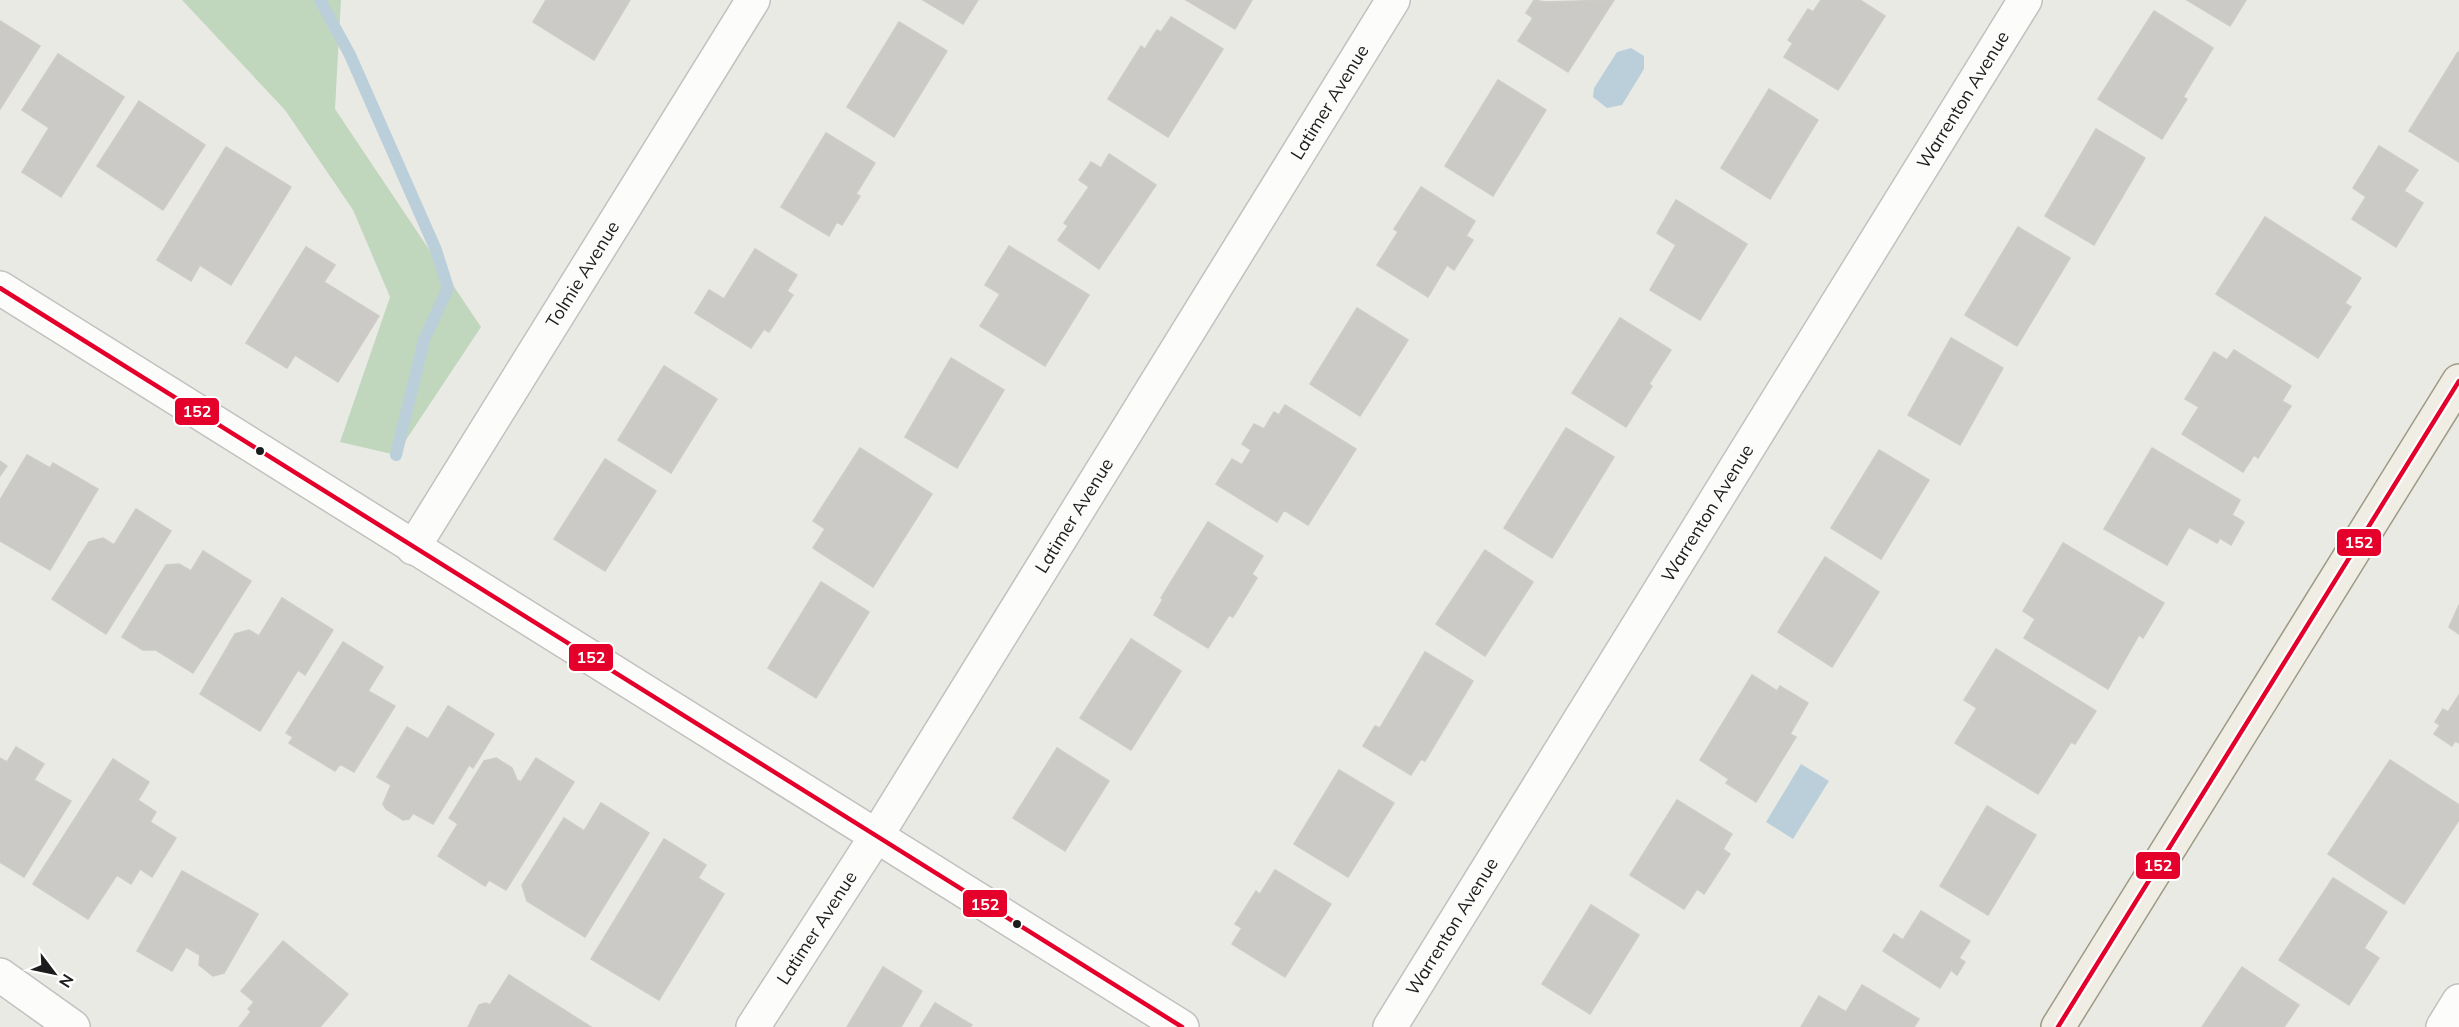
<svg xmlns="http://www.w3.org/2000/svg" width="2459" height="1027" font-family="Mulish,sans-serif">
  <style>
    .forest { fill: #c1d7bd }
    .water { fill: #bbcfda }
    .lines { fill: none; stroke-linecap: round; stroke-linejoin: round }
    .stream { stroke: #bbcfda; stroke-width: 12 }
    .building { fill: #cbcac6; stroke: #cdccc7; stroke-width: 1.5 }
    .minor-casing { stroke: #c1c1bf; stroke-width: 36 }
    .major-casing { stroke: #9e9a84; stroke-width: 36 }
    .minor { stroke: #fcfcfb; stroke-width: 33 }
    .major { stroke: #efede4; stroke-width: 33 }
    .bus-1-casing { stroke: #fff; stroke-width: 9 }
    .bus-1 { stroke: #e4002b; stroke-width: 4.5 }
    .bus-dot { fill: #1c1c1c; stroke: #fff; stroke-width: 2 }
    .labels { text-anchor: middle; stroke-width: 4.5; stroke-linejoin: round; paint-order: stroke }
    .street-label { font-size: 18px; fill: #1c1c1c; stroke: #fff }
    .line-badge { stroke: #fff; stroke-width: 2 }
    .badge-label { font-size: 16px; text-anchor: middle; font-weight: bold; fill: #fff }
  </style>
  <rect width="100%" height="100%" fill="#eaeae5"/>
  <path class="forest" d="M182,0H341L335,109L481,327L396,455L340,442L390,297L353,210L285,110Z"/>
  <g class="water">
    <path d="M1631,48L1644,56V69L1622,105L1607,108L1593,97L1594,88L1617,52Z"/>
    <path d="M1801,764L1829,781L1793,839L1766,822Z"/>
  </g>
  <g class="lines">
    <path class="stream" d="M320,0L350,55L436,250L448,288L424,340L396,455"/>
  </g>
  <g class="building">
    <path d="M546,0H630L594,60L533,22Z"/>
    <path d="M923,0H978L963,24Z"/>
    <path d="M1186,0H1252L1235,29Z"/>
    <path d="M1534,0L1545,2L1614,0L1568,72L1518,41L1533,18L1526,13Z"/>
    <path d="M1821,0H1860L1885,16L1838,90L1784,57L1793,43L1788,40L1808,9L1813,12Z"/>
    <path d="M2187,0H2246L2230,26Z"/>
    <path d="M2154,11L2213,48L2183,97L2187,99L2162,139L2098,99Z"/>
    <path d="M1171,17L1223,49L1168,137L1108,99L1141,46L1145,49L1157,30L1161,32Z"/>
    <path d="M0,21L40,46L0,109Z"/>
    <path d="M899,22L947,51L894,137L847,107Z"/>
    <path d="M2458,52L2459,53V162L2409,131Z"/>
    <path d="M58,54L124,97L61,197L22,172L49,128L22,110Z"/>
    <path d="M1498,80L1546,110L1493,196L1445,166Z"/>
    <path d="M1769,89L1818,120L1770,199L1721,168Z"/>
    <path d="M139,101L205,145L163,210L97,166Z"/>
    <path d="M2096,129L2145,158L2094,245L2045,216Z"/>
    <path d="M826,133L875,163L856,194L860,196L842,225L837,222L829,236L781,207Z"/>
    <path d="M2379,146L2418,170L2404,191L2423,203L2396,247L2352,219L2366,197L2353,188Z"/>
    <path d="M226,147L291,187L231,285L200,265L191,281L157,260Z"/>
    <path d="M1109,154L1156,185L1099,269L1058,240L1068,226L1064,223L1089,187L1079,180L1091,162L1101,168Z"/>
    <path d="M1421,187L1475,221L1466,236L1473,240L1454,270L1447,265L1428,297L1377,265L1398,232L1394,229Z"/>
    <path d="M1676,200L1747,244L1700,320L1650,290L1676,245L1657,233Z"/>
    <path d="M2265,217L2361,278L2345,303L2351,307L2318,358L2216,294Z"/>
    <path d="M2018,227L2070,258L2017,346L1965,315Z"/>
    <path d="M1009,246L1089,295L1045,366L980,326L1000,294L985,285Z"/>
    <path d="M306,247L335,265L324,282L379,316L338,382L295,355L287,368L246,343Z"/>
    <path d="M755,249L797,275L787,291L793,295L769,332L764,329L751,348L695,313L709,290L724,299Z"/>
    <path d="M1357,308L1408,340L1360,416L1310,384Z"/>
    <path d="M1620,318L1671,350L1649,384L1652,386L1626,427L1572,393Z"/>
    <path d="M1951,338L2003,368L1960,445L1908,415Z"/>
    <path d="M2234,350L2291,386L2282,401L2291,406L2258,458L2254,455L2243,472L2182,434L2199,407L2185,399L2214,352L2227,360Z"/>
    <path d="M951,358L1004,390L957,468L905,437Z"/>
    <path d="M664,366L717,399L671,473L618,440Z"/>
    <path d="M1285,405L1356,449L1308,525L1284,510L1277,522L1216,484L1232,459L1242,465L1251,450L1242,444L1254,424L1264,429L1274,412L1279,415Z"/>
    <path d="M1566,428L1614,457L1552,558L1504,528Z"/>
    <path d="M860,448L932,494L873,587L813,548L825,529L813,521Z"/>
    <path d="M2152,448L2240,500L2232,515L2244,522L2231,545L2220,538L2217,543L2189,527L2167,565L2104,529Z"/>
    <path d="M1879,450L1929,480L1881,559L1831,528Z"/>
    <path d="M27,455L50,468L53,463L98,489L50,570L0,541V500Z"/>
    <path d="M605,459L656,491L605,571L554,539Z"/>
    <path d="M0,461L7,466L0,476Z"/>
    <path d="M136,509L171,531L106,634L52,599L89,542L103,538L114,545Z"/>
    <path d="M1208,522L1263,556L1252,574L1257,578L1233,617L1229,615L1208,648L1154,615L1163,599L1161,598Z"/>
    <path d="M2063,543L2164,603L2143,638L2139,635L2108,689L2024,638L2035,619L2023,611Z"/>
    <path d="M1485,550L1533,582L1485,656L1436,624Z"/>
    <path d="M203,551L251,581L193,673L156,650H143L122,637L166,565L179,564L191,571Z"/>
    <path d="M1825,557L1879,592L1832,667L1778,632Z"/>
    <path d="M821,582L869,612L816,698L768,668Z"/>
    <path d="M282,598L333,630L305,675L298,670L260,731L200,694L235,634L249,630L259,636Z"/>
    <path d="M2459,605V634L2449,627Z"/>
    <path d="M1131,639L1181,671L1131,750L1080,718Z"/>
    <path d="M343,642L383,667L368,691L395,706L354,772L340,764L335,771L289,743L293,737L286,733Z"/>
    <path d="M1996,649L2096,711L2075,744L2071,742L2038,794L1955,743L1977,708L1964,700Z"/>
    <path d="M1425,652L1473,681L1425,761L1421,759L1411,775L1363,746L1375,726L1380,728Z"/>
    <path d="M1752,675L1777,691L1780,686L1808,703L1790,734L1796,737L1756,802L1726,783L1729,779L1700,760Z"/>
    <path d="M2459,695V743L2455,741L2452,746L2434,734L2440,725L2435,722L2443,709L2448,712Z"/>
    <path d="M448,706L494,734L473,768L469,765L433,824L413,813L409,819L403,820L386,809L383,804L391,785L377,777L407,727L428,739Z"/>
    <path d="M16,747L44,764L34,780L71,801L24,877L0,862V758L7,762Z"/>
    <path d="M1057,748L1109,781L1065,851L1013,818Z"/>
    <path d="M496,758L512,768L517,780L521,782L536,758L574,782L506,890L489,880L485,886L438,856L458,824L449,818L484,761Z"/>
    <path d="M113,759L149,782L138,800L156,812L150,822L176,838L152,877L140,869L131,884L117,875L88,919L33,884Z"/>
    <path d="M2390,760L2459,805V820L2404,904L2328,854Z"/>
    <path d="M1339,770L1394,803L1348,877L1294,844Z"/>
    <path d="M1677,800L1732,834L1723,849L1730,854L1704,894L1697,889L1684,909L1630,875Z"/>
    <path d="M601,803L649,833L585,937L527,901L522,885L564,818L584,831Z"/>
    <path d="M1987,806L2036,835L1988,915L1940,886Z"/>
    <path d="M664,839L706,865L698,878L724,894L659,1000L591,959Z"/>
    <path d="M1275,870L1331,904L1285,977L1232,944L1242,928L1235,924L1256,891L1260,894Z"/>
    <path d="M182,871L258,914L224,973L213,976L199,965L200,955L186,947L172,971L137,951Z"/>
    <path d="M2333,878L2387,912L2364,948L2379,958L2349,1005L2279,960Z"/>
    <path d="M1591,905L1639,935L1590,1014L1542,984Z"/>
    <path d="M1921,911L1970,941L1959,958L1965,962L1957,975L1951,970L1940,988L1883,951L1894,934L1903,940Z"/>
    <path d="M283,941L348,994L320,1027H239L251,1012L248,1009L254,1002L241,991Z"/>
    <path d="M883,967L922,991L901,1027H847Z"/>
    <path d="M2242,967L2299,1005L2284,1027H2202Z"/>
    <path d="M509,975L591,1027H468L479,1005L486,1003L490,1005Z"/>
    <path d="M1862,985L1919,1019L1914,1027H1801L1819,996L1846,1012Z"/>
    <path d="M935,1003L972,1025L970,1027H920Z"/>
  </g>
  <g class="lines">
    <g class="minor-casing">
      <g id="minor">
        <path d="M0,288L1182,1027"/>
        <path id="s1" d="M413,548L753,0"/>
        <path d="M0,975L73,1027"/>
        <path id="s2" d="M753,1027L877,835L1393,0"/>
        <path id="s3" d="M1390,1027L2025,0"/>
        <path d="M2443,1027L2459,1001"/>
      </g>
    </g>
    <g class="major-casing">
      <path id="major" d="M2058,1027L2459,381"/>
    </g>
    <use href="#minor" class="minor"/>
    <use href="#major" class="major"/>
    <g class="bus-1-casing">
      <g id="bus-1">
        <path d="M0,288L1182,1027"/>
        <path d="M2058,1027L2459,381"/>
      </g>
    </g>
    <use href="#bus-1" class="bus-1"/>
  </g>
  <g class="bus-dot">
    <circle cx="260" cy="451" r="5"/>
    <circle cx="1017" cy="924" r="5"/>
  </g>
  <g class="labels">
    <g class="street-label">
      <text dy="6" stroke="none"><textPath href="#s3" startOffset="1090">Warrenton Avenue</textPath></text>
      <text dy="6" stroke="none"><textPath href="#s2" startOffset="1090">Latimer Avenue</textPath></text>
      <text dy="6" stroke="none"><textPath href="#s1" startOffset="322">Tolmie Avenue</textPath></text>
      <text dy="6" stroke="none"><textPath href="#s3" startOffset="604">Warrenton Avenue</textPath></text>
      <text dy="6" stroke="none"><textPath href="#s2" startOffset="604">Latimer Avenue</textPath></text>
      <text dy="6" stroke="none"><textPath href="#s2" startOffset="118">Latimer Avenue</textPath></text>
      <text dy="6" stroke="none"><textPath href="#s3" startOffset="118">Warrenton Avenue</textPath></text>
    </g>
  </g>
  <g class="line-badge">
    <rect x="174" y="397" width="46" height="29" rx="6" fill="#e4002b"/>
    <rect x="2336" y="528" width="46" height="29" rx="6" fill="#e4002b"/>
    <rect x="568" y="643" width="46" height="29" rx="6" fill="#e4002b"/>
    <rect x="2135" y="851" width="46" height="29" rx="6" fill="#e4002b"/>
    <rect x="962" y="889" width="46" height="29" rx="6" fill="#e4002b"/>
  </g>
  <g class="badge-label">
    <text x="197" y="417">152</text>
    <text x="2359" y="548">152</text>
    <text x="591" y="663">152</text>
    <text x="2158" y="871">152</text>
    <text x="985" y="910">152</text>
  </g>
  <g transform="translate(54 973) rotate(122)" stroke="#ffffff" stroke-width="4.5" paint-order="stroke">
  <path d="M0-4.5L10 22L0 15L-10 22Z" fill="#1c1c1c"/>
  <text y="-9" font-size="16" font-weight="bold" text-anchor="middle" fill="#1c1c1c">N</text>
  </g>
</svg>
